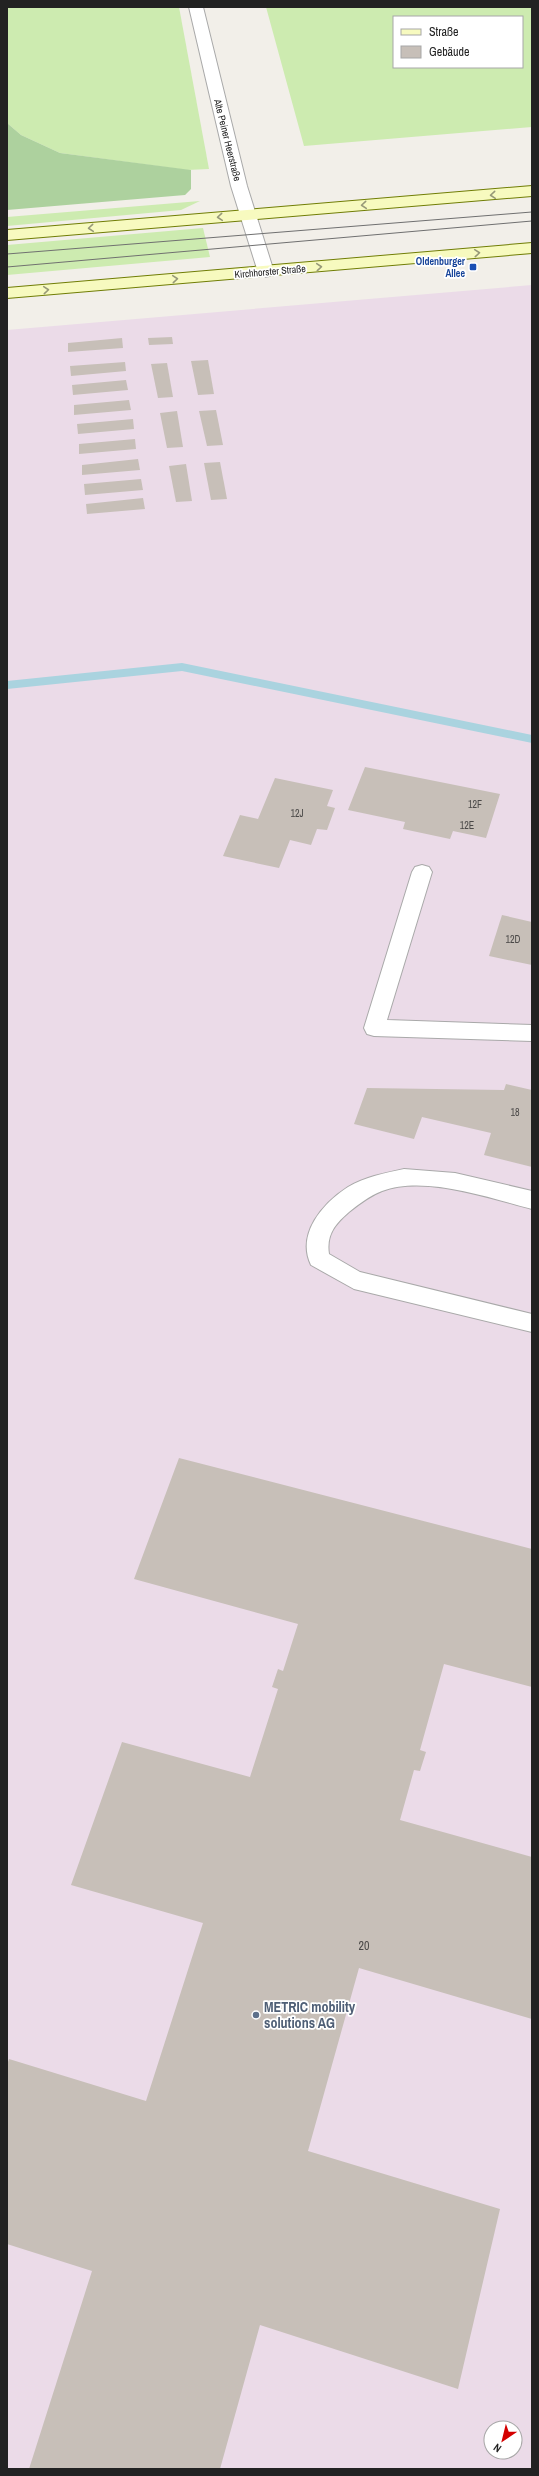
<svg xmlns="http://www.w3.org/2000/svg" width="539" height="2476" font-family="'Archivo Narrow',sans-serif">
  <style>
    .industrial { fill: #ebdbe8; fill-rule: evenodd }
    .grass { fill: #cdebb0; fill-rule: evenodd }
    .forest { fill: #add19e }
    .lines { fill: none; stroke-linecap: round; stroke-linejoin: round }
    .stream { fill: #aad3df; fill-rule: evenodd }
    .building { fill: #c7bfb8 }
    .lane-casing { stroke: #a9a9a9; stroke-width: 2 }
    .street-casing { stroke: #a9a9a9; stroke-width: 2 }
    .secondary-casing { stroke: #707d05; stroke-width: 2 }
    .lane { fill: #fff; fill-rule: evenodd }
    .street { fill: #fff; fill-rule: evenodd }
    .secondary { fill: #f7fabf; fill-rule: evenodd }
    .tram { stroke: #707070; stroke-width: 1 }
    .oneway { stroke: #979978 }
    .transit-dot { fill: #1a4fb4; stroke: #fff; stroke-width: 1.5 }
    .service-dot { fill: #5c6f8a; stroke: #fff; stroke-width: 1.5 }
    .labels { text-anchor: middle; stroke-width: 3.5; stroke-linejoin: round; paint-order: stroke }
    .far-street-label { font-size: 10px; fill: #222; stroke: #fff }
    .far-transit-label { font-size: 10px; font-weight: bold; fill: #164399; stroke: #fff; text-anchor: end }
    .number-label { font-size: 10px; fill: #4b4948 }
    .near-number-label { font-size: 12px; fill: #4b4948 }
    .near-service-label { font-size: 14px; font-weight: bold; fill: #4e5e75; stroke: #fff; text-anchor: start }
  </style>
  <rect width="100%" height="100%" fill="#f2efe9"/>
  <path class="industrial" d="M532,285V2469H7V330ZM491,2428H515V2452H491Z"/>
  <g class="grass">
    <path d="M7,7H179L209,169L187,170L60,153L21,135L7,123Z"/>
    <path d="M266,7H532V127L304,146ZM394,17H522V67H394Z"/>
    <path d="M200,201L181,210L7,226V217Z"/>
    <path d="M203,228L210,257L7,275V245Z"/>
  </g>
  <path class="forest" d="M7,123L21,135L60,153L191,170V189L185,195L7,210Z"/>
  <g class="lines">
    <path class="stream" d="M182,663L532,735V743L182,671L7,689V681Z"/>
  </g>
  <g class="building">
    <path d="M172,337L173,344L149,345L148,338Z"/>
    <path d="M122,338L123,348L68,352V343Z"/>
    <path d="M208,360L214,394L198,395L191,361Z"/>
    <path d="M125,362L126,371L71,376L70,366Z"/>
    <path d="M167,363L173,397L158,398L151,364Z"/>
    <path d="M126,380L128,390L73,395L72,385Z"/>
    <path d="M129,400L131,410L74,415V405Z"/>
    <path d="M216,410L223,445L207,446L199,411Z"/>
    <path d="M177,411L183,447L167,448L160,413Z"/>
    <path d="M133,419L134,429L78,434L77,424Z"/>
    <path d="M135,439L136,449L79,454V444Z"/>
    <path d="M138,459L140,470L82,475V465Z"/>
    <path d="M220,462L227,499L211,500L204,463Z"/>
    <path d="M186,464L192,501L176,502L169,466Z"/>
    <path d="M141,479L143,490L85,495L84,484Z"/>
    <path d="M143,498L145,509L87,514L86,504Z"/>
    <path d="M365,767L500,794L486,838L453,831L450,839L403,829L405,822L348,810Z"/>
    <path d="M275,778L333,790L327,806L335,808L327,830L317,829L311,845L290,840L279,868L223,856L240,815L258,819Z"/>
    <path d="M502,915L532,922V965L489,956Z"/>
    <path d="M506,1084L532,1090V1167L484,1155L491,1133L422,1117L414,1139L354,1124L367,1088L504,1090Z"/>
    <path d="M179,1458L532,1549V1687L444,1664L420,1750L426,1752L420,1771L414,1770L400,1820L532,1857V2019L359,1968L308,2151L500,2209L458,2389L260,2325L220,2469H29L92,2271L7,2244V2065L9,2059L146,2101L203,1923L71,1885L122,1742L250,1777L278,1689L272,1687L278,1669L283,1671L298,1624L134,1579Z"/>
  </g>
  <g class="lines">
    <g class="lane-casing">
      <g id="lane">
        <path d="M422,865L429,867L432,872L387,1020L532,1025V1041L374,1036L367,1034L364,1028L412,872L415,867Z"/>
        <path d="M404,1169L455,1173L532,1191V1209C489,1198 425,1175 382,1191C369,1196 359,1204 349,1212C335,1224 326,1235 329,1254L360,1272L532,1314V1332L354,1289L311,1265C296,1234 323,1203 348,1187C365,1177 385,1173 404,1169Z"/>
      </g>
    </g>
    <g class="street-casing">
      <path id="street" d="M189,7H203L247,186L274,272L272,275L266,277L258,272L231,186Z"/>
    </g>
    <g class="secondary-casing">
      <g id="secondary">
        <path d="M532,186V196L7,240V230Z"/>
        <path d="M532,243V253L7,298V288Z"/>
      </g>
    </g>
    <use href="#lane" class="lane"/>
    <use href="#street" class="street"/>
    <use href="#secondary" class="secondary"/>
    <g class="tram">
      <path d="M7,254L532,212"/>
      <path d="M7,267L532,221"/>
    </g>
  </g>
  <defs><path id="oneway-chevron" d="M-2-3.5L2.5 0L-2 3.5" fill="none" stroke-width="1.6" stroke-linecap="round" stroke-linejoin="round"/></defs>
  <g class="oneway">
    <use href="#oneway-chevron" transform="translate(493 195) rotate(175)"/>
    <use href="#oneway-chevron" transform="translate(364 205) rotate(175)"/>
    <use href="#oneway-chevron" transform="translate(220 217) rotate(175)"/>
    <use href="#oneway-chevron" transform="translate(91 228) rotate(175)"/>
    <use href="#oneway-chevron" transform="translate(477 253) rotate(-5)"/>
    <use href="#oneway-chevron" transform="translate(319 267) rotate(-5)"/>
    <use href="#oneway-chevron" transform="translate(175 279) rotate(-5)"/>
    <use href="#oneway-chevron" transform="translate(46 290) rotate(-5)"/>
  </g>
  <rect class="transit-dot" x="469" y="263" width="8" height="8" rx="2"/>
  <circle class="service-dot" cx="256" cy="2015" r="4"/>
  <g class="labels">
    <g class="far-street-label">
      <text transform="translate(228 140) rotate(76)" y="4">Alte Peiner Heerstraße</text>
      <text transform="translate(270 271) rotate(-5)" y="4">Kirchhorster Straße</text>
    </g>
    <g class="far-transit-label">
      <text x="465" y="265">Oldenburger<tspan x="465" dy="12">Allee</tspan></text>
    </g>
    <g class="number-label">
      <text x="475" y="808">12F</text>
      <text x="297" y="817">12J</text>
      <text x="467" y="829">12E</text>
      <text x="513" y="943">12D</text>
      <text x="515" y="1116">18</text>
    </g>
    <g class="near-number-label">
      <text x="364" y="1950">20</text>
    </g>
    <g class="near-service-label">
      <text x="264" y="2012">METRIC mobility<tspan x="264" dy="16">solutions AG</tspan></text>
    </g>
  </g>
  <rect width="539" height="2476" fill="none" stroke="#222222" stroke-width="16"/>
  <rect x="393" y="16" width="130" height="52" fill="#ffffff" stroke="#a7a7a7"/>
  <rect x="401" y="29" width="20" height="6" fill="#f7fabf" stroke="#a7a7a7"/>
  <text x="429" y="36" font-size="12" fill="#222222">Straße</text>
  <rect x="401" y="46" width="20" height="12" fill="#c7bfb8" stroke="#a7a7a7"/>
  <text x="429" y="56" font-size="12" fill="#222222">Gebäude</text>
  <g transform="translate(503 2440) rotate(215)"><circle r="19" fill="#ffffff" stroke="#a7a7a7"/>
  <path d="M0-3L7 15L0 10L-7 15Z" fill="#d40000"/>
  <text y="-6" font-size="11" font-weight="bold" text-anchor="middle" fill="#222222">N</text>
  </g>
</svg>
